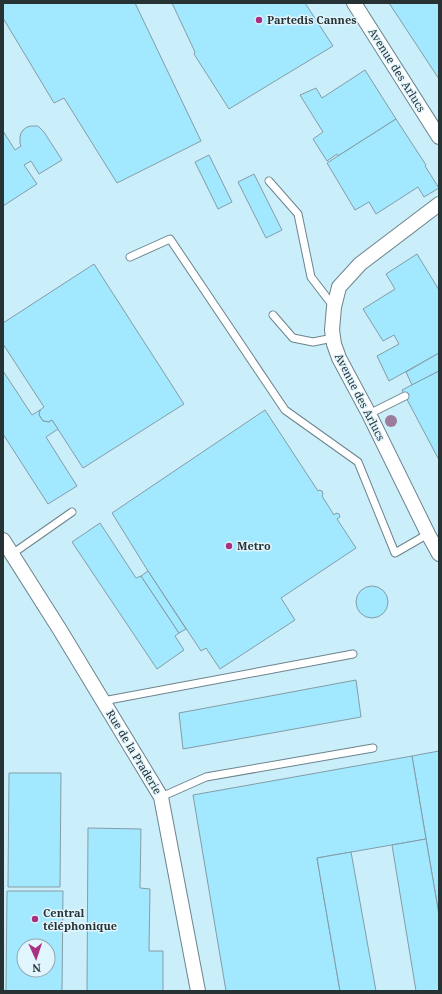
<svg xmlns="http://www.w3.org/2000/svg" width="442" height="994" font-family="'Noto Serif',serif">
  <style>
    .built { fill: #caeefa; fill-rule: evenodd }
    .building { fill: #a2e8ff; stroke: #849da6; fill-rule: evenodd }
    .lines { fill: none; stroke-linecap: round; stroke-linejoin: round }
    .lane-casing { stroke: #6c848d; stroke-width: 9 }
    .street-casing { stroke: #6c848d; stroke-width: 16 }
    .lane { stroke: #fff; stroke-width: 7 }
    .street { stroke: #fff; stroke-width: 14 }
    .tree { fill: #9c7b9c }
    .poi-dot { fill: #a92f82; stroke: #e0f5fd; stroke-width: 1.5 }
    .labels { text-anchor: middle; stroke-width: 3; stroke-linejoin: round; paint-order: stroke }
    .poi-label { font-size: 11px; font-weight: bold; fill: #273235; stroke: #e0f5fd; text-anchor: start }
    .street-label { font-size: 11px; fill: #273235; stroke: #e0f5fd }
  </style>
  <rect width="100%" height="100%" fill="#e0f5fd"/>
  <path class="built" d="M3,3H439V991H3ZM24,946H48V970H24Z"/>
  <g class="building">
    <path d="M3,3H135L201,141L117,183L64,98L54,103L3,18Z"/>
    <path d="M172,3H305L333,46L229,109L194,54L195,52Z"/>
    <path d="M389,3H439V79Z"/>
    <path d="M365,70L396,119L338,156L337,154L327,161L313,139L323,132L300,95L316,88L322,98Z"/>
    <path d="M396,119L426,165L425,166L439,188L424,197L418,187L376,214L369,202L355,210L327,163Z"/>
    <path d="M31,126H38L44,132L62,160L39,174L31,161L24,165L37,184L3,206V131L15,150L21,146L20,143V137L21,133L23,130L27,127Z"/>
    <path d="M209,155L232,202L218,209L195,162Z"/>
    <path d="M254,174L282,230L266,238L238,182Z"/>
    <path d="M417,254L439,290V353L389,381L377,356L399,344L394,335L383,341L363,309L395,289L386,274Z"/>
    <path d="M94,264L184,404L83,468L52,420L49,422L43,421L39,415L40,410L44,407L3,344V323Z"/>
    <path d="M439,353V371L412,385L406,372Z"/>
    <path d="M3,371L32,415L40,410L39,415L43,421L49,422L52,420L58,429L46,437L77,486L48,504L3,434Z"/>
    <path d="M439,371V460L402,390Z"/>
    <path d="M265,410L318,491L319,490L322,491L323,494L322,496L334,515L336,513L339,514L340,517L337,519L356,548L281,598L295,620L220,669L206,648L201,651L148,571L112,513Z"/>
    <path d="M100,523L136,578L141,576L179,633L175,636L184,650L157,669L72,542Z"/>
    <path d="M148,571L186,629L179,633L141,576Z"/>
    <circle cx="372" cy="602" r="16"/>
    <path d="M356,680L361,717L183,749L179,713Z"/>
    <path d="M439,751V915L412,756Z"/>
    <path d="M412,756L426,839L317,858L340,991H226L193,795Z"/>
    <path d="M9,773H61L60,887H8Z"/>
    <path d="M88,828L141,829L140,888L150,889L149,951H163V991H87Z"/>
    <path d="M426,839L439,915V991H416L392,845Z"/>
    <path d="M351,852L376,991H340L317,858Z"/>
    <path d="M7,891H63L62,991H6ZM24,946H48V970H24Z"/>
  </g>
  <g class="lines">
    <g class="lane-casing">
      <g id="lane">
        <path d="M269,181L298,214L311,277L334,307"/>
        <path d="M130,257L170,239L285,410L358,462L395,553L428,534"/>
        <path d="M273,315L293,338L313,342L333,338"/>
        <path d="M369,414L405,396"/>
        <path d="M12,554L72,512"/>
        <path d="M103,701L353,654"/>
        <path d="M161,797L206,777L373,748"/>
      </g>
    </g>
    <g class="street-casing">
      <g id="street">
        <path d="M354,3L439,137"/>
        <path d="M439,204L360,264L339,287L334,307L332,330L334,344L339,358L369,414L428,534L439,554"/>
        <path d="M3,540L60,630L161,797L198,991"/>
      </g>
    </g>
    <use href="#lane" class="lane"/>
    <use href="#street" class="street"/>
  </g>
  <circle class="tree" cx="391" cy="421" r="6"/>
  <g class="poi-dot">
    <circle cx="259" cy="20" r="4"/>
    <circle cx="229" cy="546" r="4"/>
    <circle cx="35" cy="919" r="4"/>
  </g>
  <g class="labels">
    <g class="poi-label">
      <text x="267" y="24">Partedis Cannes</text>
      <text x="237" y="550">Metro</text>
      <text x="43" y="917">Central<tspan x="43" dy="13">téléphonique</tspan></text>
    </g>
    <g class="street-label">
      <text transform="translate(397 70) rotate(58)" y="4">Avenue des Arlucs</text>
      <text transform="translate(360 397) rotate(63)" y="4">Avenue des Arlucs</text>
      <text transform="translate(134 752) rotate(59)" y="4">Rue de la Praderie</text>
    </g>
  </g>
  <rect width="442" height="994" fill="none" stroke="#273235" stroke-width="8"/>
  <g transform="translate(36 958) rotate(177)"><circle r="19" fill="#e0f5fd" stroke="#96a7ad"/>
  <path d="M0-3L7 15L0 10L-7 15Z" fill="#a92f82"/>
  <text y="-6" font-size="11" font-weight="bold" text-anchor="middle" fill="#273235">N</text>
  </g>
</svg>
